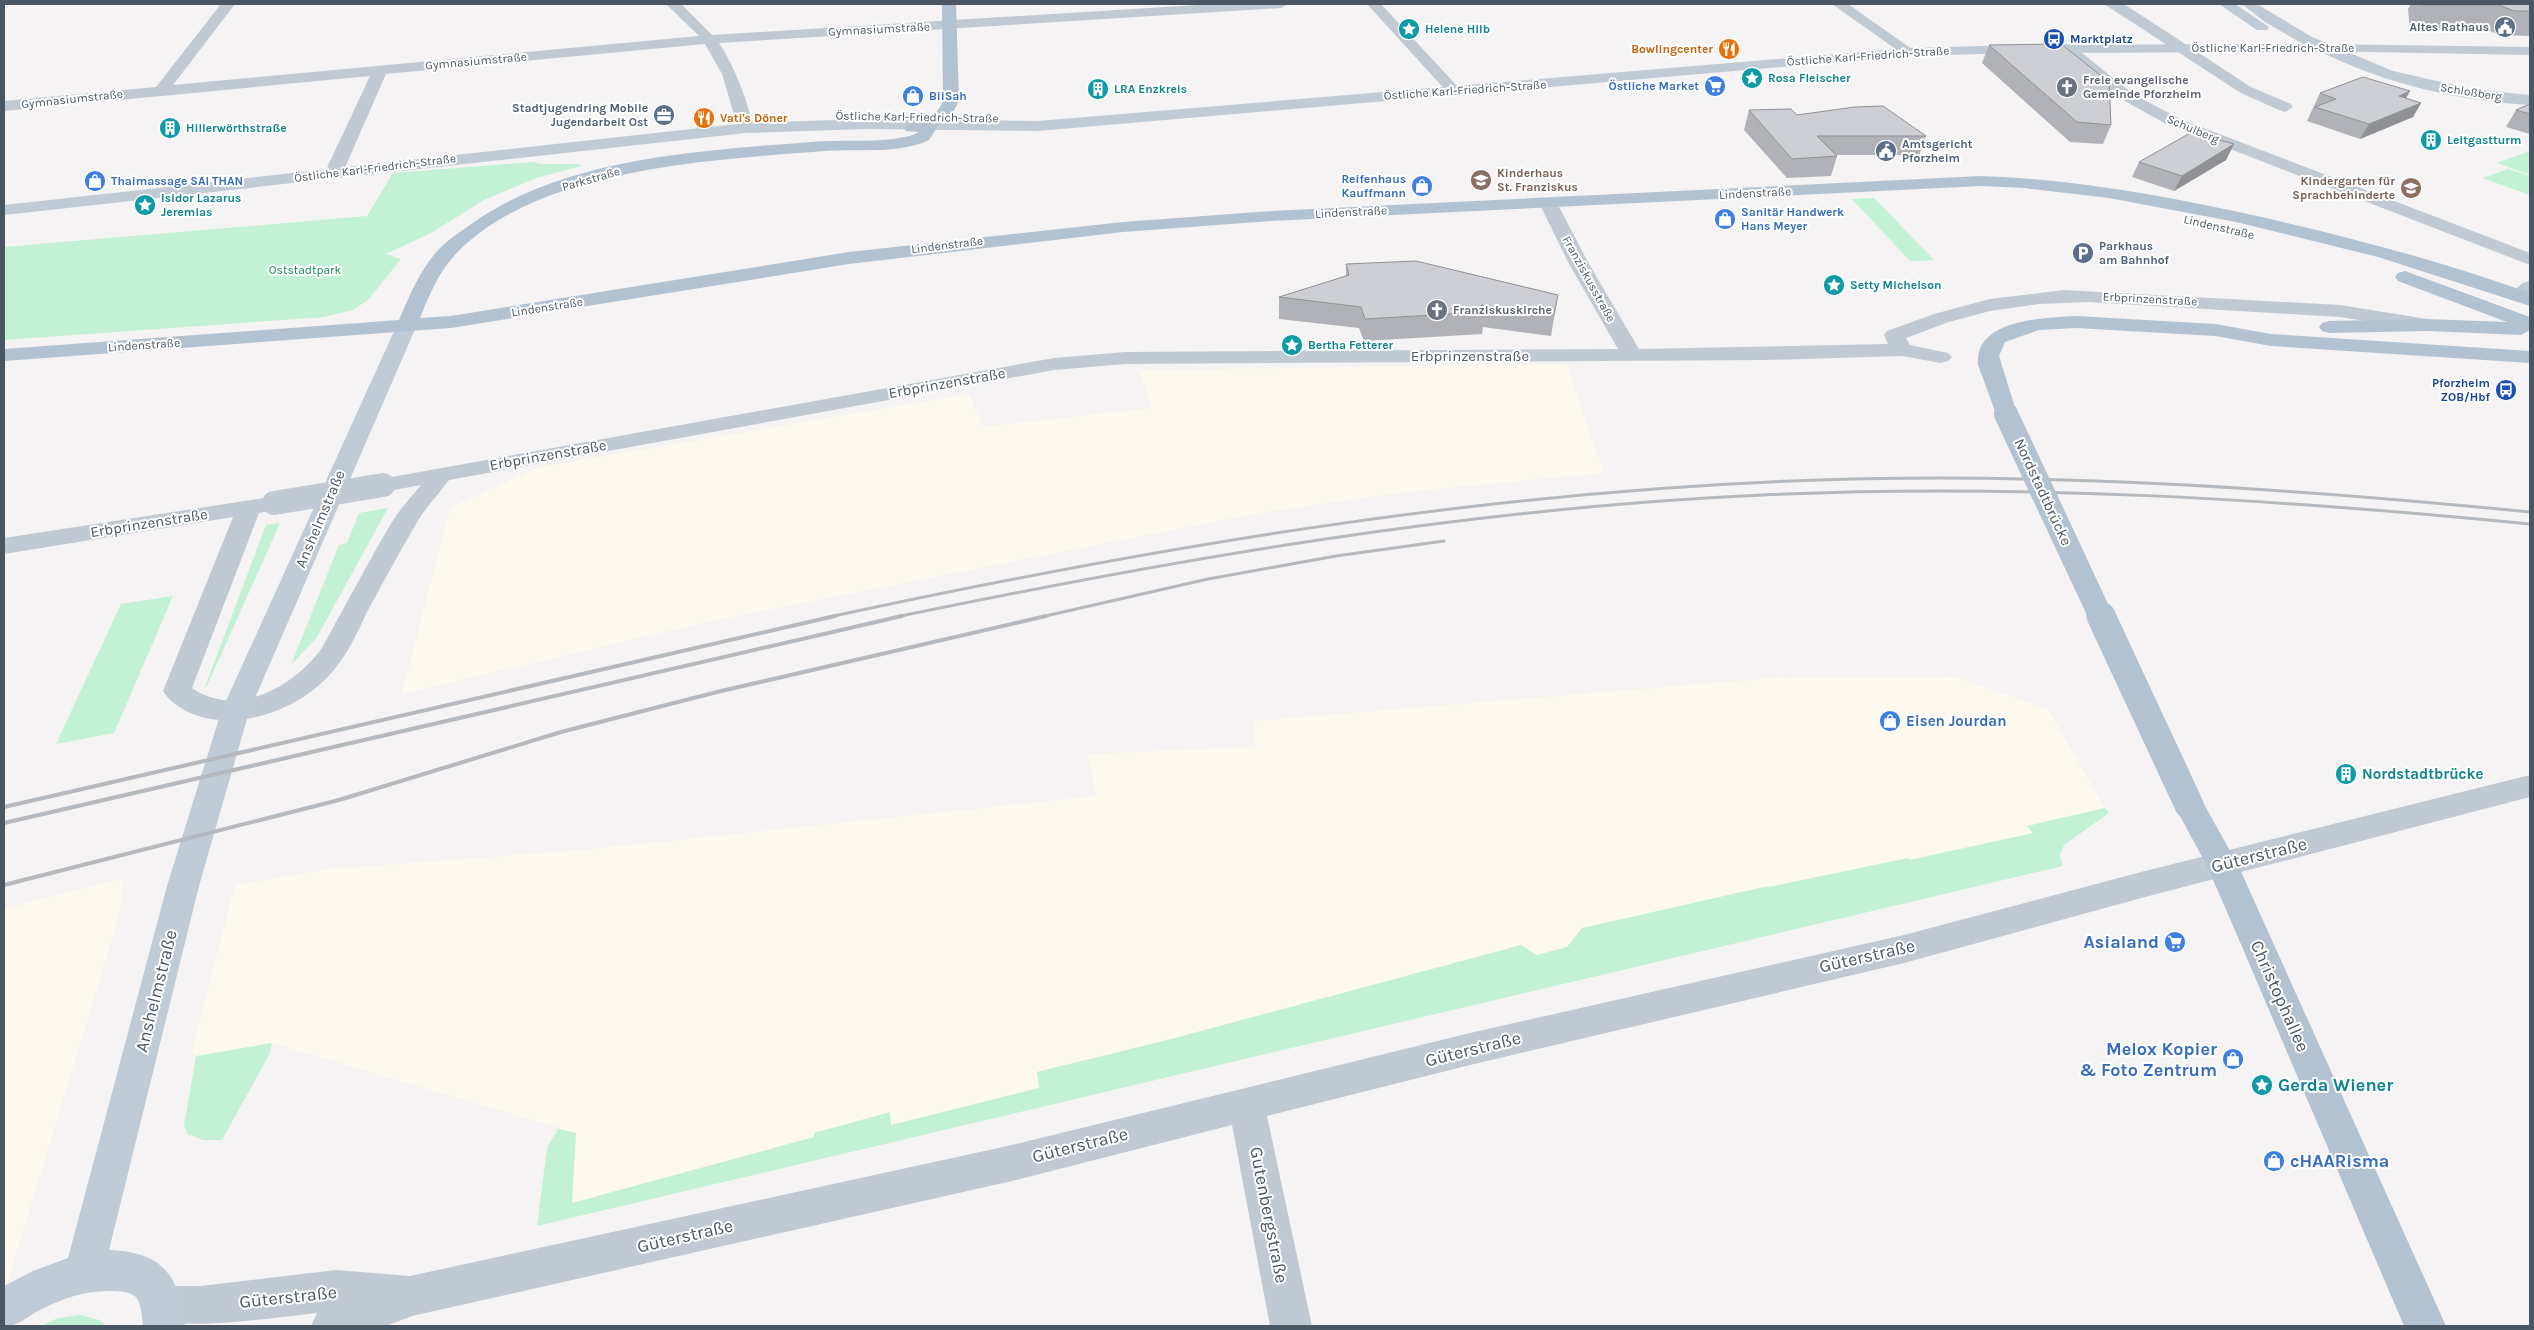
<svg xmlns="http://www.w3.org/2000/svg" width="2534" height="1330" font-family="Karla,sans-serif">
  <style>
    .commercial { fill: #fdf9ef }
    .green { fill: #c3f1d5 }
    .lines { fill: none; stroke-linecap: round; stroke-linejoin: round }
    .street { fill: #c1cad2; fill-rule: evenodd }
    .secondary { fill: #c1cbd6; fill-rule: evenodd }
    .primary { fill: #b3c2d1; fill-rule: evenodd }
    .rail-far1 { stroke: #b5b8bd; stroke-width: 3 }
    .rail { stroke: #b5b8bd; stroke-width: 4 }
    .street-bridge { stroke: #c1cad2; stroke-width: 24 }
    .primary-bridge-far1 { stroke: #b3c2d1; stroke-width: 24 }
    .primary-bridge { stroke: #b3c2d1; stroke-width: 29 }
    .wall { fill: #b0b2b7 }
    .shaded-wall { fill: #909195 }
    .building { fill: #cdcfd5; stroke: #909195 }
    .labels { text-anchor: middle; stroke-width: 4; stroke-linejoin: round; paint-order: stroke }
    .far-service-label { font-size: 12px; font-weight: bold; fill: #4e5e75; stroke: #fff; text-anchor: end }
    .far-street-label { font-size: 12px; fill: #4a5661; stroke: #fff }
    .far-culture-label { font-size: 12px; font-weight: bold; fill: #0d838f; stroke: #fff; text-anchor: start }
    .far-transit-label { font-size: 12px; font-weight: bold; fill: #164399; stroke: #fff; text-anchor: start }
    .far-food-label { font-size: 12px; font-weight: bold; fill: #c56008; stroke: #fff; text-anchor: end }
    .far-worship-label { font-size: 12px; font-weight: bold; fill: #5b616d; stroke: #fff; text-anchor: start }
    .far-shop-label { font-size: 12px; font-weight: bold; fill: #366cbe; stroke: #fff; text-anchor: start }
    .far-education-label { font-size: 12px; font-weight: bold; fill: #785e54; stroke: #fff; text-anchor: start }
    .far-park-label { font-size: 12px; fill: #17864f; stroke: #fff }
    .street-label { font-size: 15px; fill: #4a5661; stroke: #fff }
    .shop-label { font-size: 15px; font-weight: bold; fill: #366cbe; stroke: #fff; text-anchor: start }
    .culture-label { font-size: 15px; font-weight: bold; fill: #0d838f; stroke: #fff; text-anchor: start }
    .near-street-label { font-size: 18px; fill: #4a5661; stroke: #fff }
    .near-shop-label { font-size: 18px; font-weight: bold; fill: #366cbe; stroke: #fff; text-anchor: end }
    .near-culture-label { font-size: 18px; font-weight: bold; fill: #0d838f; stroke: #fff; text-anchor: start }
  </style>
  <rect width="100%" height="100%" fill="#f5f3f3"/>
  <g class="commercial">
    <path d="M1566,364L1604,473L1404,492L1253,514L707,622L402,694L450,507L540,467L969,394L983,427L1152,408L1139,370Z"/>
    <path d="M1955,677L2048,709L2105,808L2028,826L2034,833L1582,928L1567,947L1537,955L1521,945L1172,1039L1037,1072L1039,1087L891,1125L889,1113L814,1133V1137L572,1203L576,1133L272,1043L196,1056L192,1051L235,885L330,869L582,850L1096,796L1088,754L1255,747L1254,721L1773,678Z"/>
    <path d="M123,878L120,913L4,1294V909Z"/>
  </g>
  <g class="green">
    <path d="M2530,151V175L2497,163Z"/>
    <path d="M533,162L540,164H580L581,166L536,178L484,200L431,233L386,254L401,259L368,300L353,310L324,317L4,340V247L367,216L393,173Z"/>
    <path d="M2508,169L2530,176V195L2482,178Z"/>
    <path d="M1874,198L1934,260L1910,261L1852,199Z"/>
    <path d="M388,508L317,637L291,665L339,545L347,543L359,513Z"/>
    <path d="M280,523L207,686L205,687L266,525Z"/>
    <path d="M173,596L114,733L56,744L121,604Z"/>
    <path d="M2105,808L2109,813L2064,845L2060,856L2063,866L537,1226L547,1148L558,1129L576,1133L572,1203L814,1137V1133L890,1112L891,1125L1039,1088L1037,1072L1171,1039L1521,945L1537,955L1567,947L1582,928L1768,886L1769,887L1908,858L1910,860L2033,833L2027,826Z"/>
    <path d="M272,1043L269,1055L222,1140H203L188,1134L184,1126L196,1056Z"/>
    <path d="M81,1315L99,1320L106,1326H41L58,1318Z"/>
  </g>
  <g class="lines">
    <g class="street">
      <path d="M221,4H235L173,85L699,36L666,4H681L712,35L1214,4H1288L1281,8L719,43C736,69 746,98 754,128L746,133L738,128L722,74L705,44L386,74L343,172L340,176H328L325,172L370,76L4,111V101L156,87Z"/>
      <path d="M1367,4H1381L1459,88L1462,91L1459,94H1449Z"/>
      <path d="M1832,4H1848L1916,52L1914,55H1904Z"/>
      <path d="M2104,4H2122L2127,6L2251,87L2291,104L2293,107L2285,112L2279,110L2241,93Z"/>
      <path d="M2067,44L2072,45L2133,94L2180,119L2530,253V265L2168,125L2123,100L2062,51L2060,48L2062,45Z"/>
      <path d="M2322,44L2530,47V55L2317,51L2315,48L2317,45Z"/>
      <path d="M1548,198L1554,199L1557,203L1589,264L1639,349L1888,344L1884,335L1887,331L1934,314L1990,299L2064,290L2340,305L2427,319L2434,321L2437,325L2434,329L2427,331L2340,317L2089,302L2039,304L1990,311L1949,322L1906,338L1910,345L1948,353L1952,357L1948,361L1941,363L1902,356L1767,360L1125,364L1054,370L449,480C438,495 424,509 415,526C398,554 383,583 367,612C359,629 351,647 340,662C314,699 267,722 222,720C201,720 174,709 163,691L233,517L4,554V538L264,498L273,500L276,505L273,510L259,513L192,688C235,718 290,689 319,652C327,641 333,627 340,615C357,584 374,552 392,522C400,509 411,497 421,485L383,492L375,490L371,485L375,480L1054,358L1125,352L1618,349L1569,264L1539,203L1542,199Z"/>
      <path d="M2530,281V296L2518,301L2511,299L2508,295L2523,283Z"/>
      <path d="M2530,775V797L2145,897L1904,963L1470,1065L1267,1116L1312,1326H1270L1232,1125L1012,1181L412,1316L386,1326H311L317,1313C272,1318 189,1330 149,1320L143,1306L149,1292L163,1286H200L336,1270L410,1276L1012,1145L1470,1033L1904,935L2145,871Z"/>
    </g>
    <g class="secondary">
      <path d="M2219,4H2235L2269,27L2267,30H2257Z"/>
      <path d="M2242,4H2257L2312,37L2393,71L2472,89L2530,95V105C2459,101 2386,84 2321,52L2021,53L1909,56L1038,131L866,129L746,133L4,215V205L746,123L866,119L1038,121L1909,48L2021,45L2303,44L2265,22Z"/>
      <path d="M406,321L413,323L416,327L249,712L199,886L109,1250C164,1252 179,1276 185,1326H143C140,1300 141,1291 111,1291C86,1290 60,1299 38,1311C25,1318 19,1326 4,1326V1286L33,1271L68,1258L167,886L221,712L396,327L399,323Z"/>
    </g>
    <g class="primary">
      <path d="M942,4H956L959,101L951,116L938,126L929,140C898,155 857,148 824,151C713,160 534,168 454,256C438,273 429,296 420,318L451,316L849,252L1123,222L1271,211L1981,176C2075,179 2166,196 2257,216C2350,237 2441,261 2530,293V306L2378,257L2236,222L2109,198L2024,188L1981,186L1271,221L1123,232L849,264L451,328L4,361V349L399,320C410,294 421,268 440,248C449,239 460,232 470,225C564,157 699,151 811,142C844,139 881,144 913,135L919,132L906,131L904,128L906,125C923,121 936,118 943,101Z"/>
      <path d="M2405,271L2530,317V330L2521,335L2427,331L2329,333L2322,331L2319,327L2322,323L2329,321L2427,319L2507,322L2398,281L2395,277L2398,273Z"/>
      <path d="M2076,316L2215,324L2271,334L2530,351V363L2271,346L2215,336L2076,328L2039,330L2005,342L1999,356L2017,414L2014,419L2006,421L1998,419L1978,365C1974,319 2044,318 2076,316Z"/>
      <path d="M2189,794L2200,797L2238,865L2446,1326H2404L2237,935L2207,866L2174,805L2178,797Z"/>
    </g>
    <g class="rail-far1">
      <path d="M829,617C1145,549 1467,494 1791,481C2038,471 2284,488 2530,512"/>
      <path d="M896,617C1182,558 1471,508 1763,495C2019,483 2275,499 2530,524"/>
      <path d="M1041,617L1208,579L1336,556L1444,541"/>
    </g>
    <g class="rail">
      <path d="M4,807L835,616"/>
      <path d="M4,823L902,616"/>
      <path d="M4,885L339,800L561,732L717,692L1046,616"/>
    </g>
    <path class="street-bridge" d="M274,503L383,485"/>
    <path class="primary-bridge-far1" d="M2006,414L2101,617"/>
    <path class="primary-bridge" d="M2101,616L2189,805"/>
  </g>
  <g class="wall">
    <path d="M2411,4H2530V36L2500,35L2485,29H2410L2408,9Z"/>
    <path d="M1989,45L2111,125L2103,144L2070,142L1982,63Z"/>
    <path d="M2320,93L2421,103L2413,117L2360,139L2307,121Z"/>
    <path d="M2530,104V134L2506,127L2516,110Z"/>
    <path d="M1749,110L1797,115L1926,136L1919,155H1836L1837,156L1831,176L1787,178L1744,130Z"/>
    <path d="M2234,144L2226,160L2174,191L2132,177L2139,162Z"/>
    <path d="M1346,264L1558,295L1551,336L1483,327L1482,334L1364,341L1359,328L1279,319V297L1346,276Z"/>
  </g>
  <g class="shaded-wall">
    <path d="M2410,91L2402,106L2399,96Z"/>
    <path d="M2421,103L2413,117L2360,139L2369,124Z"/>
    <path d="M2234,144L2226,160L2174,191L2182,176Z"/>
  </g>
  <g class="building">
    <path d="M2422,4H2530V11H2514L2499,5H2422Z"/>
    <path d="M2061,44L2109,82L2111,125L2077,122L1989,45Z"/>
    <path d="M2363,77L2410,91L2399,96L2421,103L2369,124L2315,107L2336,99L2320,93Z"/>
    <path d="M2530,104V114L2516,110Z"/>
    <path d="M1883,106L1926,136H1817L1837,156L1792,159L1749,110L1791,109L1797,115L1855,107Z"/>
    <path d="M2192,132L2234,144L2182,176L2139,162Z"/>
    <path d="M1416,261L1558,295L1554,314L1481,305L1484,312L1365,319L1361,307L1279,297L1349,275L1346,264Z"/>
  </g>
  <defs>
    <g id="civic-disc" transform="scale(1.125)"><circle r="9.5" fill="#5c6f8a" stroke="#fff"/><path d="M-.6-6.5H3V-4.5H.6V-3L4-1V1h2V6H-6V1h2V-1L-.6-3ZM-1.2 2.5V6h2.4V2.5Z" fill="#fff"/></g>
    <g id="sight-disc" transform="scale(1.125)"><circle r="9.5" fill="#0f9aa8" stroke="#fff"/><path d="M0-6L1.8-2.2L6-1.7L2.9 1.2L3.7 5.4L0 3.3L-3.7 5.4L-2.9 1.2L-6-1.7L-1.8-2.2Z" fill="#fff"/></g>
    <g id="bus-disc" transform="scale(1.125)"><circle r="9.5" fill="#1a4fb4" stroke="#fff"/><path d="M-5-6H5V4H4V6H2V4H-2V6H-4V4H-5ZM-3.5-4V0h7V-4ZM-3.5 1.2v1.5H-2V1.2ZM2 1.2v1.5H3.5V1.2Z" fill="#fff"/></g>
    <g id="restaurant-disc" transform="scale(1.125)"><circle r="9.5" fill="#e8710a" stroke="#fff"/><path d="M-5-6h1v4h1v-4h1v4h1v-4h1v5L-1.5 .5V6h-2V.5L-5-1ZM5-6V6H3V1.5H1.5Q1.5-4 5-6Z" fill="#fff"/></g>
    <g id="supermarket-disc" transform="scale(1.125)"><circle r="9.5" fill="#3f7fe0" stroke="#fff"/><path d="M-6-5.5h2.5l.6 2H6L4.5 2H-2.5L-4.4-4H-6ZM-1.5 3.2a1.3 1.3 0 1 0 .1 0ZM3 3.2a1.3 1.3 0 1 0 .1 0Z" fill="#fff"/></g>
    <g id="church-disc" transform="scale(1.125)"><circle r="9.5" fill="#6b7280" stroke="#fff"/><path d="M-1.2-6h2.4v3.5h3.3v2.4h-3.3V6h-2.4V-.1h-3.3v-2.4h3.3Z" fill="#fff"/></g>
    <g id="building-disc" transform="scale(1.125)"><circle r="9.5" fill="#0f9aa8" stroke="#fff"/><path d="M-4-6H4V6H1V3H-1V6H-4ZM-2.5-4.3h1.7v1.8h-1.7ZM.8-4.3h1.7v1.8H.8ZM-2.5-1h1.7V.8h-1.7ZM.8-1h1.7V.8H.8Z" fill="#fff"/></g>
    <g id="shop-disc" transform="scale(1.125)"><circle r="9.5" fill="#3f7fe0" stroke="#fff"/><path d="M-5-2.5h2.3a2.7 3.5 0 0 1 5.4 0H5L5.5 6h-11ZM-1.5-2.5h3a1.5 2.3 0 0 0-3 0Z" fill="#fff"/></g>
    <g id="office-disc" transform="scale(1.125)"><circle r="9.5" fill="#5c6f8a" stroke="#fff"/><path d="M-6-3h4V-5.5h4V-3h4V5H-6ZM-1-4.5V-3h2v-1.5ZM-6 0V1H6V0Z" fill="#fff"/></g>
    <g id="school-disc" transform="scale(1.125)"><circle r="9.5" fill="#8d6e63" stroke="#fff"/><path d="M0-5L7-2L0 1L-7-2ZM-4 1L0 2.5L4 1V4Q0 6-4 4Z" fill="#fff"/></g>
    <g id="parking-disc" transform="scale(1.125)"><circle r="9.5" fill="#5c6f8a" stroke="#fff"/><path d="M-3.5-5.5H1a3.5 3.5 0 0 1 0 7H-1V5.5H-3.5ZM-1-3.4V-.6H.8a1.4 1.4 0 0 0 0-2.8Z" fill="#fff"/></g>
  </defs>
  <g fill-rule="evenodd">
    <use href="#civic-disc" x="2505" y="27"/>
    <use href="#sight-disc" x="1409" y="29"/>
    <use href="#bus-disc" x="2054" y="39"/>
    <use href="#restaurant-disc" x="1729" y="49"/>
    <use href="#sight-disc" x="1752" y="78"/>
    <use href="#supermarket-disc" x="1715" y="86"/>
    <use href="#church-disc" x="2067" y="87"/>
    <use href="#building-disc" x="1098" y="89"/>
    <use href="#shop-disc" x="913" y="96"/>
    <use href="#office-disc" x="664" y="115"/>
    <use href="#restaurant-disc" x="704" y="118"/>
    <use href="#building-disc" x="170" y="128"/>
    <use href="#building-disc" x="2431" y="140"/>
    <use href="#civic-disc" x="1886" y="151"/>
    <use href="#school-disc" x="1481" y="180"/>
    <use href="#shop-disc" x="95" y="181"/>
    <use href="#shop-disc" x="1422" y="186"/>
    <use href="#school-disc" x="2411" y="188"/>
    <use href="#sight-disc" x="145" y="205"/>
    <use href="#shop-disc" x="1725" y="219"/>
    <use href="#parking-disc" x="2083" y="253"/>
    <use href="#sight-disc" x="1834" y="285"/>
    <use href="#church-disc" x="1437" y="310"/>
    <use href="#sight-disc" x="1292" y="345"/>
    <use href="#bus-disc" x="2506" y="390"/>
    <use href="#shop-disc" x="1890" y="721"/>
    <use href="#building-disc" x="2346" y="774"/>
    <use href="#supermarket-disc" x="2175" y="942"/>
    <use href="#shop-disc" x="2233" y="1059"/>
    <use href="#sight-disc" x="2262" y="1085"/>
    <use href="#shop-disc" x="2274" y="1161"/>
  </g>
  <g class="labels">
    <g class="far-service-label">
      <text x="2489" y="31">Altes Rathaus</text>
      <text x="648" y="112">Stadtjugendring Mobile<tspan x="648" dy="14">Jugendarbeit Ost</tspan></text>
      <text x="1902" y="148" text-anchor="start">Amtsgericht<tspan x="1902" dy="14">Pforzheim</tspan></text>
      <text x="2099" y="250" text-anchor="start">Parkhaus<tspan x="2099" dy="14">am Bahnhof</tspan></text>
    </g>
    <g class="far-street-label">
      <text transform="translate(879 29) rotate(-3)" y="4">Gymnasiumstraße</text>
      <text x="2273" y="52">Östliche Karl-Friedrich-Straße</text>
      <text transform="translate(1868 56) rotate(-4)" y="4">Östliche Karl-Friedrich-Straße</text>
      <text transform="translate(476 61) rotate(-5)" y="4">Gymnasiumstraße</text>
      <text transform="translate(1465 90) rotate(-4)" y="4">Östliche Karl-Friedrich-Straße</text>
      <text transform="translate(2471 92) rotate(9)" y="4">Schloßberg</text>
      <text transform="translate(72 99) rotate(-6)" y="4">Gymnasiumstraße</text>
      <text transform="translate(917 117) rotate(1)" y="4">Östliche Karl-Friedrich-Straße</text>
      <text transform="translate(2193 129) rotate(23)" y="4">Schulberg</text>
      <text transform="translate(375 168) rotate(-7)" y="4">Östliche Karl-Friedrich-Straße</text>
      <text transform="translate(591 179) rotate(-16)" y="4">Parkstraße</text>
      <text transform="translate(1755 193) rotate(-3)" y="4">Lindenstraße</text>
      <text transform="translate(1351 212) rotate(-3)" y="4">Lindenstraße</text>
      <text transform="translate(2219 227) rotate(13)" y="4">Lindenstraße</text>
      <text transform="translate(947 245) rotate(-7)" y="4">Lindenstraße</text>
      <text transform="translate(1589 279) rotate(61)" y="4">Franziskusstraße</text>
      <text transform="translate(2150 299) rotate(3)" y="4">Erbprinzenstraße</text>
      <text transform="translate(547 307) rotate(-9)" y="4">Lindenstraße</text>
      <text transform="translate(144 345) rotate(-4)" y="4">Lindenstraße</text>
    </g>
    <g class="far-culture-label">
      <text x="1425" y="33">Helene Hilb</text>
      <text x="1768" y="82">Rosa Fleischer</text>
      <text x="1114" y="93">LRA Enzkreis</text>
      <text x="186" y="132">Hillerwörthstraße</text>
      <text x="2447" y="144">Leitgastturm</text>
      <text x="161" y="202">Isidor Lazarus<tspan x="161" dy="14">Jeremias</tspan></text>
      <text x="1850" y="289">Setty Michelson</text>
      <text x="1308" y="349">Bertha Fetterer</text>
    </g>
    <g class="far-transit-label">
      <text x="2070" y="43">Marktplatz</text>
      <text x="2490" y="387" text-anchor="end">Pforzheim<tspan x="2490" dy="14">ZOB/Hbf</tspan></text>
    </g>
    <g class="far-food-label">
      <text x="1713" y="53">Bowlingcenter</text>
      <text x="720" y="122" text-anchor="start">Vati's Döner</text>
    </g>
    <g class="far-worship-label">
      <text x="2083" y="84">Freie evangelische<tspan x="2083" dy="14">Gemeinde Pforzheim</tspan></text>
      <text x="1453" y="314">Franziskuskirche</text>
    </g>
    <g class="far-shop-label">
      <text x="1699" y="90" text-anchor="end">Östliche Market</text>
      <text x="929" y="100">BiiSah</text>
      <text x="1406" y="183" text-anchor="end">Reifenhaus<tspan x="1406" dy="14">Kauffmann</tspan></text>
      <text x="111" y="185">Thaimassage SAI THAN</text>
      <text x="1741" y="216">Sanitär Handwerk<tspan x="1741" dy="14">Hans Meyer</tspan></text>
    </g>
    <g class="far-education-label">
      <text x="1497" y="177">Kinderhaus<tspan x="1497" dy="14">St. Franziskus</tspan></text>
      <text x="2395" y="185" text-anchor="end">Kindergarten für<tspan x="2395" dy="14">Sprachbehinderte</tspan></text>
    </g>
    <g class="far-park-label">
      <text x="305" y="274">Oststadtpark</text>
    </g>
    <g class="street-label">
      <text x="1470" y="361">Erbprinzenstraße</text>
      <text transform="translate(947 383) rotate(-10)" y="5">Erbprinzenstraße</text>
      <text transform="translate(548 455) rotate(-10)" y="5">Erbprinzenstraße</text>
      <text transform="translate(2043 492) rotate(65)" y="5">Nordstadtbrücke</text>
      <text transform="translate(320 519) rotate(-67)" y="5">Anshelmstraße</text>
      <text transform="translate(149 523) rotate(-9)" y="5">Erbprinzenstraße</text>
    </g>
    <g class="shop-label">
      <text x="1906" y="726">Eisen Jourdan</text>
    </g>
    <g class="culture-label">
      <text x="2362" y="779">Nordstadtbrücke</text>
    </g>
    <g class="near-street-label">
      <text transform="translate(2259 855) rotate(-14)" y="6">Güterstraße</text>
      <text transform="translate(1867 956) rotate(-13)" y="6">Güterstraße</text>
      <text transform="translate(156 991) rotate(-76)" y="6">Anshelmstraße</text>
      <text transform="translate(2280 996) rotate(66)" y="6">Christophallee</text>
      <text transform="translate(1473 1049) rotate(-14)" y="6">Güterstraße</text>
      <text transform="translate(1080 1145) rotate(-14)" y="6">Güterstraße</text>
      <text transform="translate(1269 1215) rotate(79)" y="6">Gutenbergstraße</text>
      <text transform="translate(685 1236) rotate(-13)" y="6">Güterstraße</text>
      <text transform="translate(288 1297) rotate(-6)" y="6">Güterstraße</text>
    </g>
    <g class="near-shop-label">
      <text x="2159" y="948">Asialand</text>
      <text x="2217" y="1055">Melox Kopier<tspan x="2217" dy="21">&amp; Foto Zentrum</tspan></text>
      <text x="2290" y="1167" text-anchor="start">cHAARisma</text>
    </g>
    <g class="near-culture-label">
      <text x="2278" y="1091">Gerda Wiener</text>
    </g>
  </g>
  <rect width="2534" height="1330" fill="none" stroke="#4a5661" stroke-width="10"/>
</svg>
